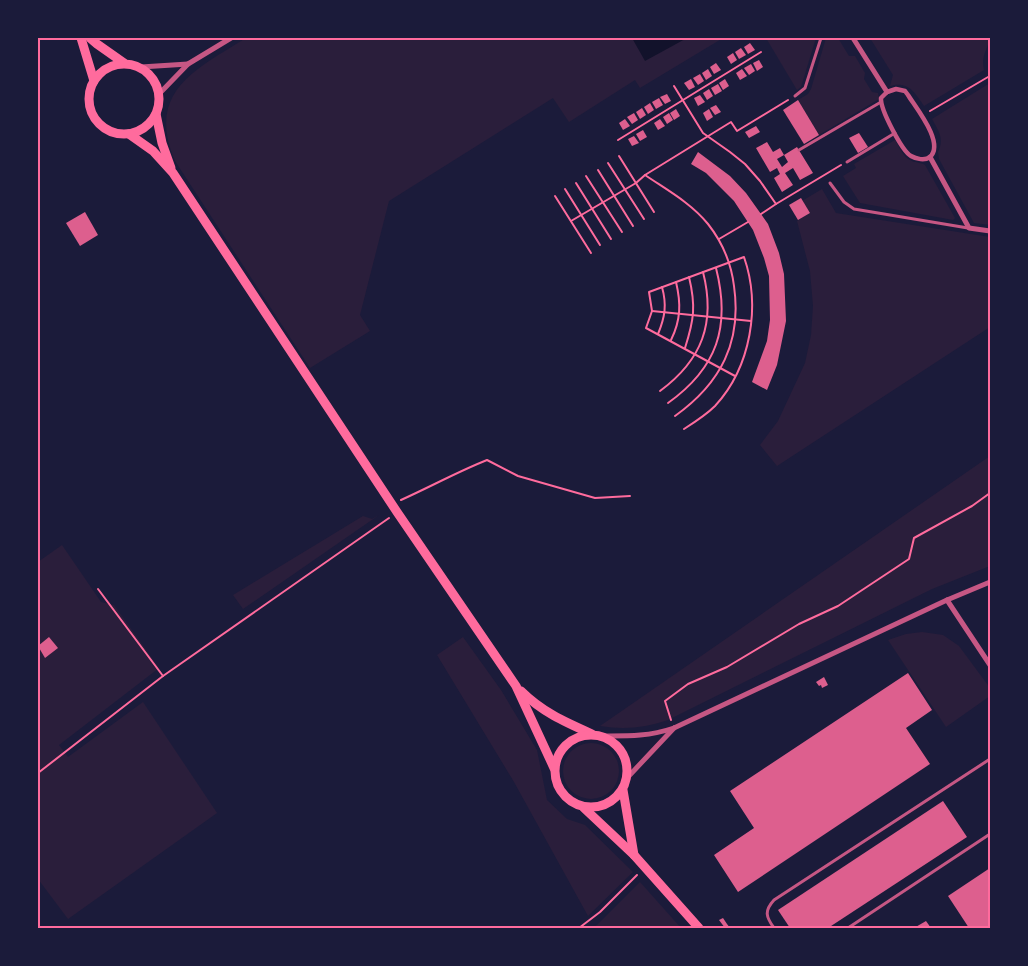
<svg xmlns="http://www.w3.org/2000/svg" width="1028" height="966" font-family="Barlow,sans-serif">
  <style>
    .green { fill: #2a1e3b }
    .water { fill: #12122b }
    .building { fill: #dd5f8e }
    .lines { fill: none; stroke-linecap: round; stroke-linejoin: round }
    .path { stroke: #ff6b9d; stroke-width: 2 }
    .service { stroke: #c65784; stroke-width: 3 }
    .pedestrian { stroke: #c65784; stroke-width: 4.5 }
    .minor { stroke: #c65784; stroke-width: 5 }
    .secondary { stroke: #ff6b9d; stroke-width: 9 }
    .neatline { fill: none; stroke: #ff6b9d; stroke-width: 2 }
  </style>
  <rect width="100%" height="100%" fill="#1b1b3a"/>
  <g class="green">
    <path d="M246,38H723L640,88L635,80L569,122L553,98L389,201L360,315L370,331L310,368L175,161C145,91 197,69 246,38Z"/>
    <path d="M766,38H816L801,87L797,90Z"/>
    <path d="M826,38H838L849,56H855L865,73L864,79L872,92L878,93L879,99L819,135L798,100L808,94L811,89Z"/>
    <path d="M870,38H990C987,51 981,55 984,70L924,106C915,93 909,81 890,86L893,75Z"/>
    <path d="M990,83V225L974,223L939,159L938,152C945,139 938,130 932,119Z"/>
    <path d="M895,140C899,146 903,157 910,160C915,163 920,162 925,165L955,218L953,220L860,203L843,176L856,168L854,164Z"/>
    <path d="M822,189L836,213L990,237V327L777,466L760,445L778,421L805,363L811,335L813,306L810,271L797,221L810,213L802,201Z"/>
    <path d="M990,456V566L932,589L668,720C645,728 624,730 600,726Z"/>
    <path d="M379,515L243,609L233,595L363,516L372,519Z"/>
    <path d="M62,545L101,602L114,605L159,668L59,745L68,757L143,702L217,813L68,919L38,879V562Z"/>
    <path d="M922,632L943,635L959,646L990,688V696L946,727L888,640L906,634Z"/>
    <path d="M463,637L501,690L537,750L547,800L567,819L585,825L633,872L588,916L514,782L437,655Z"/>
    <circle cx="591" cy="771" r="28"/>
    <path d="M640,882L681,928H591L597,925Z"/>
  </g>
  <path class="water" d="M632,38H687L645,61Z"/>
  <g class="building">
    <path d="M750,43L755,50L748,54L744,47Z"/>
    <path d="M741,48L746,55L739,59L735,52Z"/>
    <path d="M733,53L737,60L731,64L727,57Z"/>
    <path d="M759,60L763,67L757,71L753,63Z"/>
    <path d="M716,63L721,70L714,74L710,67Z"/>
    <path d="M751,64L755,71L749,75L744,68Z"/>
    <path d="M708,69L712,76L706,80L702,73Z"/>
    <path d="M742,69L747,76L740,80L736,73Z"/>
    <path d="M700,74L704,81L698,85L693,78Z"/>
    <path d="M691,79L695,87L689,90L684,83Z"/>
    <path d="M725,79L729,86L723,90L719,83Z"/>
    <path d="M718,84L722,91L715,95L711,88Z"/>
    <path d="M709,89L713,96L707,100L703,93Z"/>
    <path d="M667,94L671,101L665,104L660,97Z"/>
    <path d="M700,95L705,102L698,106L694,98Z"/>
    <path d="M659,98L663,105L656,109L652,102Z"/>
    <path d="M798,100L819,135L804,144L783,110Z"/>
    <path d="M650,103L654,110L648,114L644,107Z"/>
    <path d="M716,105L721,112L715,115L710,108Z"/>
    <path d="M642,108L646,115L640,119L636,112Z"/>
    <path d="M676,109L680,116L674,120L670,113Z"/>
    <path d="M709,109L713,117L707,121L703,113Z"/>
    <path d="M634,113L638,120L632,124L627,117Z"/>
    <path d="M669,113L673,120L667,124L663,117Z"/>
    <path d="M625,119L630,126L623,130L619,123Z"/>
    <path d="M660,119L665,126L658,130L654,123Z"/>
    <path d="M756,126L760,132L749,138L745,132Z"/>
    <path d="M643,130L647,137L640,141L636,134Z"/>
    <path d="M859,133L868,147L858,153L849,138Z"/>
    <path d="M634,136L639,143L632,146L628,139Z"/>
    <path d="M767,142L773,152L780,148L784,155L777,159L782,167L788,162L784,155L797,147L813,173L800,180L793,168L785,173L793,185L782,192L774,178L780,174L777,168L770,172L756,148Z"/>
    <path d="M698,152L730,176L746,193L768,224L779,253L784,274L786,321L777,365L767,390L752,382L767,341L770,320L769,276L764,258L753,230L734,201L706,173L691,164Z"/>
    <path d="M801,198L810,213L798,220L789,205Z"/>
    <path d="M85,212L98,235L80,246L66,223Z"/>
    <path d="M49,637L58,648L45,658L38,646Z"/>
    <path d="M908,673L932,710L906,728L930,764L738,892L714,855L754,828L730,791Z"/>
    <path d="M824,677L828,685L822,688L821,685L819,686L816,682Z"/>
    <path d="M943,801L967,837L828,928H790L778,910Z"/>
    <path d="M990,868V928H969L948,896Z"/>
    <path d="M723,918L727,924L730,928H725L719,920Z"/>
    <path d="M926,921L931,928H914Z"/>
  </g>
  <g class="lines">
    <g class="path">
      <path d="M674,86L703,133L730,152L745,164L760,181L776,204L841,165"/>
      <path d="M930,111L988,77"/>
      <path d="M618,140L761,52"/>
      <path d="M619,156L654,212"/>
      <path d="M608,163L644,219"/>
      <path d="M598,170L633,226"/>
      <path d="M645,175C667,190 691,203 708,224C723,243 731,262 734,286C742,342 721,383 675,416"/>
      <path d="M586,176L622,232"/>
      <path d="M576,183L611,239"/>
      <path d="M565,189L600,245"/>
      <path d="M555,196L591,253"/>
      <path d="M761,214L776,204"/>
      <path d="M571,221L636,183L645,175L731,122L737,131L788,100"/>
      <path d="M719,239L748,222"/>
      <path d="M652,311L751,321"/>
      <path d="M658,334C665,317 667,305 662,287"/>
      <path d="M671,340C681,320 681,303 676,282"/>
      <path d="M685,348C694,320 696,306 689,277"/>
      <path d="M660,391C702,360 716,323 703,272"/>
      <path d="M668,403C717,368 731,327 716,268"/>
      <path d="M684,429C695,422 706,415 715,406C751,367 761,306 744,257L649,292L652,311L646,328L735,376"/>
      <path d="M401,500C430,487 457,472 487,460L518,476L595,498L630,496"/>
      <path d="M98,589L163,676"/>
      <path d="M671,720L665,701L688,684L727,667L799,624L838,606L909,559L914,538L972,506L990,493"/>
      <path d="M38,773L163,676L389,518"/>
      <path d="M579,928L600,912L637,875"/>
    </g>
    <g class="service">
      <path d="M795,96L805,88L821,38"/>
      <path d="M799,150L881,102"/>
      <path d="M847,162L895,133"/>
      <path d="M830,183L844,202L854,209L968,228"/>
      <path d="M774,928C766,917 764,911 774,900L990,759"/>
      <path d="M848,928L990,834"/>
    </g>
    <path class="pedestrian" d="M896,89L905,91L908,95C916,108 945,143 930,157C925,161 916,159 911,156C902,151 880,109 881,98L887,92Z"/>
    <g class="minor">
      <path d="M853,38L887,92"/>
      <path d="M141,67L188,64"/>
      <path d="M160,93L188,64L231,38"/>
      <path d="M930,157L969,228L990,231"/>
      <path d="M947,600L990,665"/>
      <path d="M599,736C627,736 647,737 674,728L947,600L990,582"/>
      <path d="M627,778L674,728"/>
    </g>
    <g class="secondary">
      <path d="M81,38L94,81"/>
      <path d="M90,38L97,44L124,63"/>
      <circle cx="124" cy="99" r="35"/>
      <path d="M156,114L162,143L171,168"/>
      <path d="M129,134L153,151L173,173L397,512L516,686L554,768"/>
      <path d="M521,691C542,712 565,722 592,734"/>
      <circle cx="591" cy="771" r="36"/>
      <path d="M623,790L634,855"/>
      <path d="M584,808L634,855L699,928"/>
    </g>
  </g>
  <rect width="1028" height="966" fill="none" stroke="#1b1b3a" stroke-width="78"/>
  <rect x="39" y="39" width="950" height="888" class="neatline"/>
</svg>
